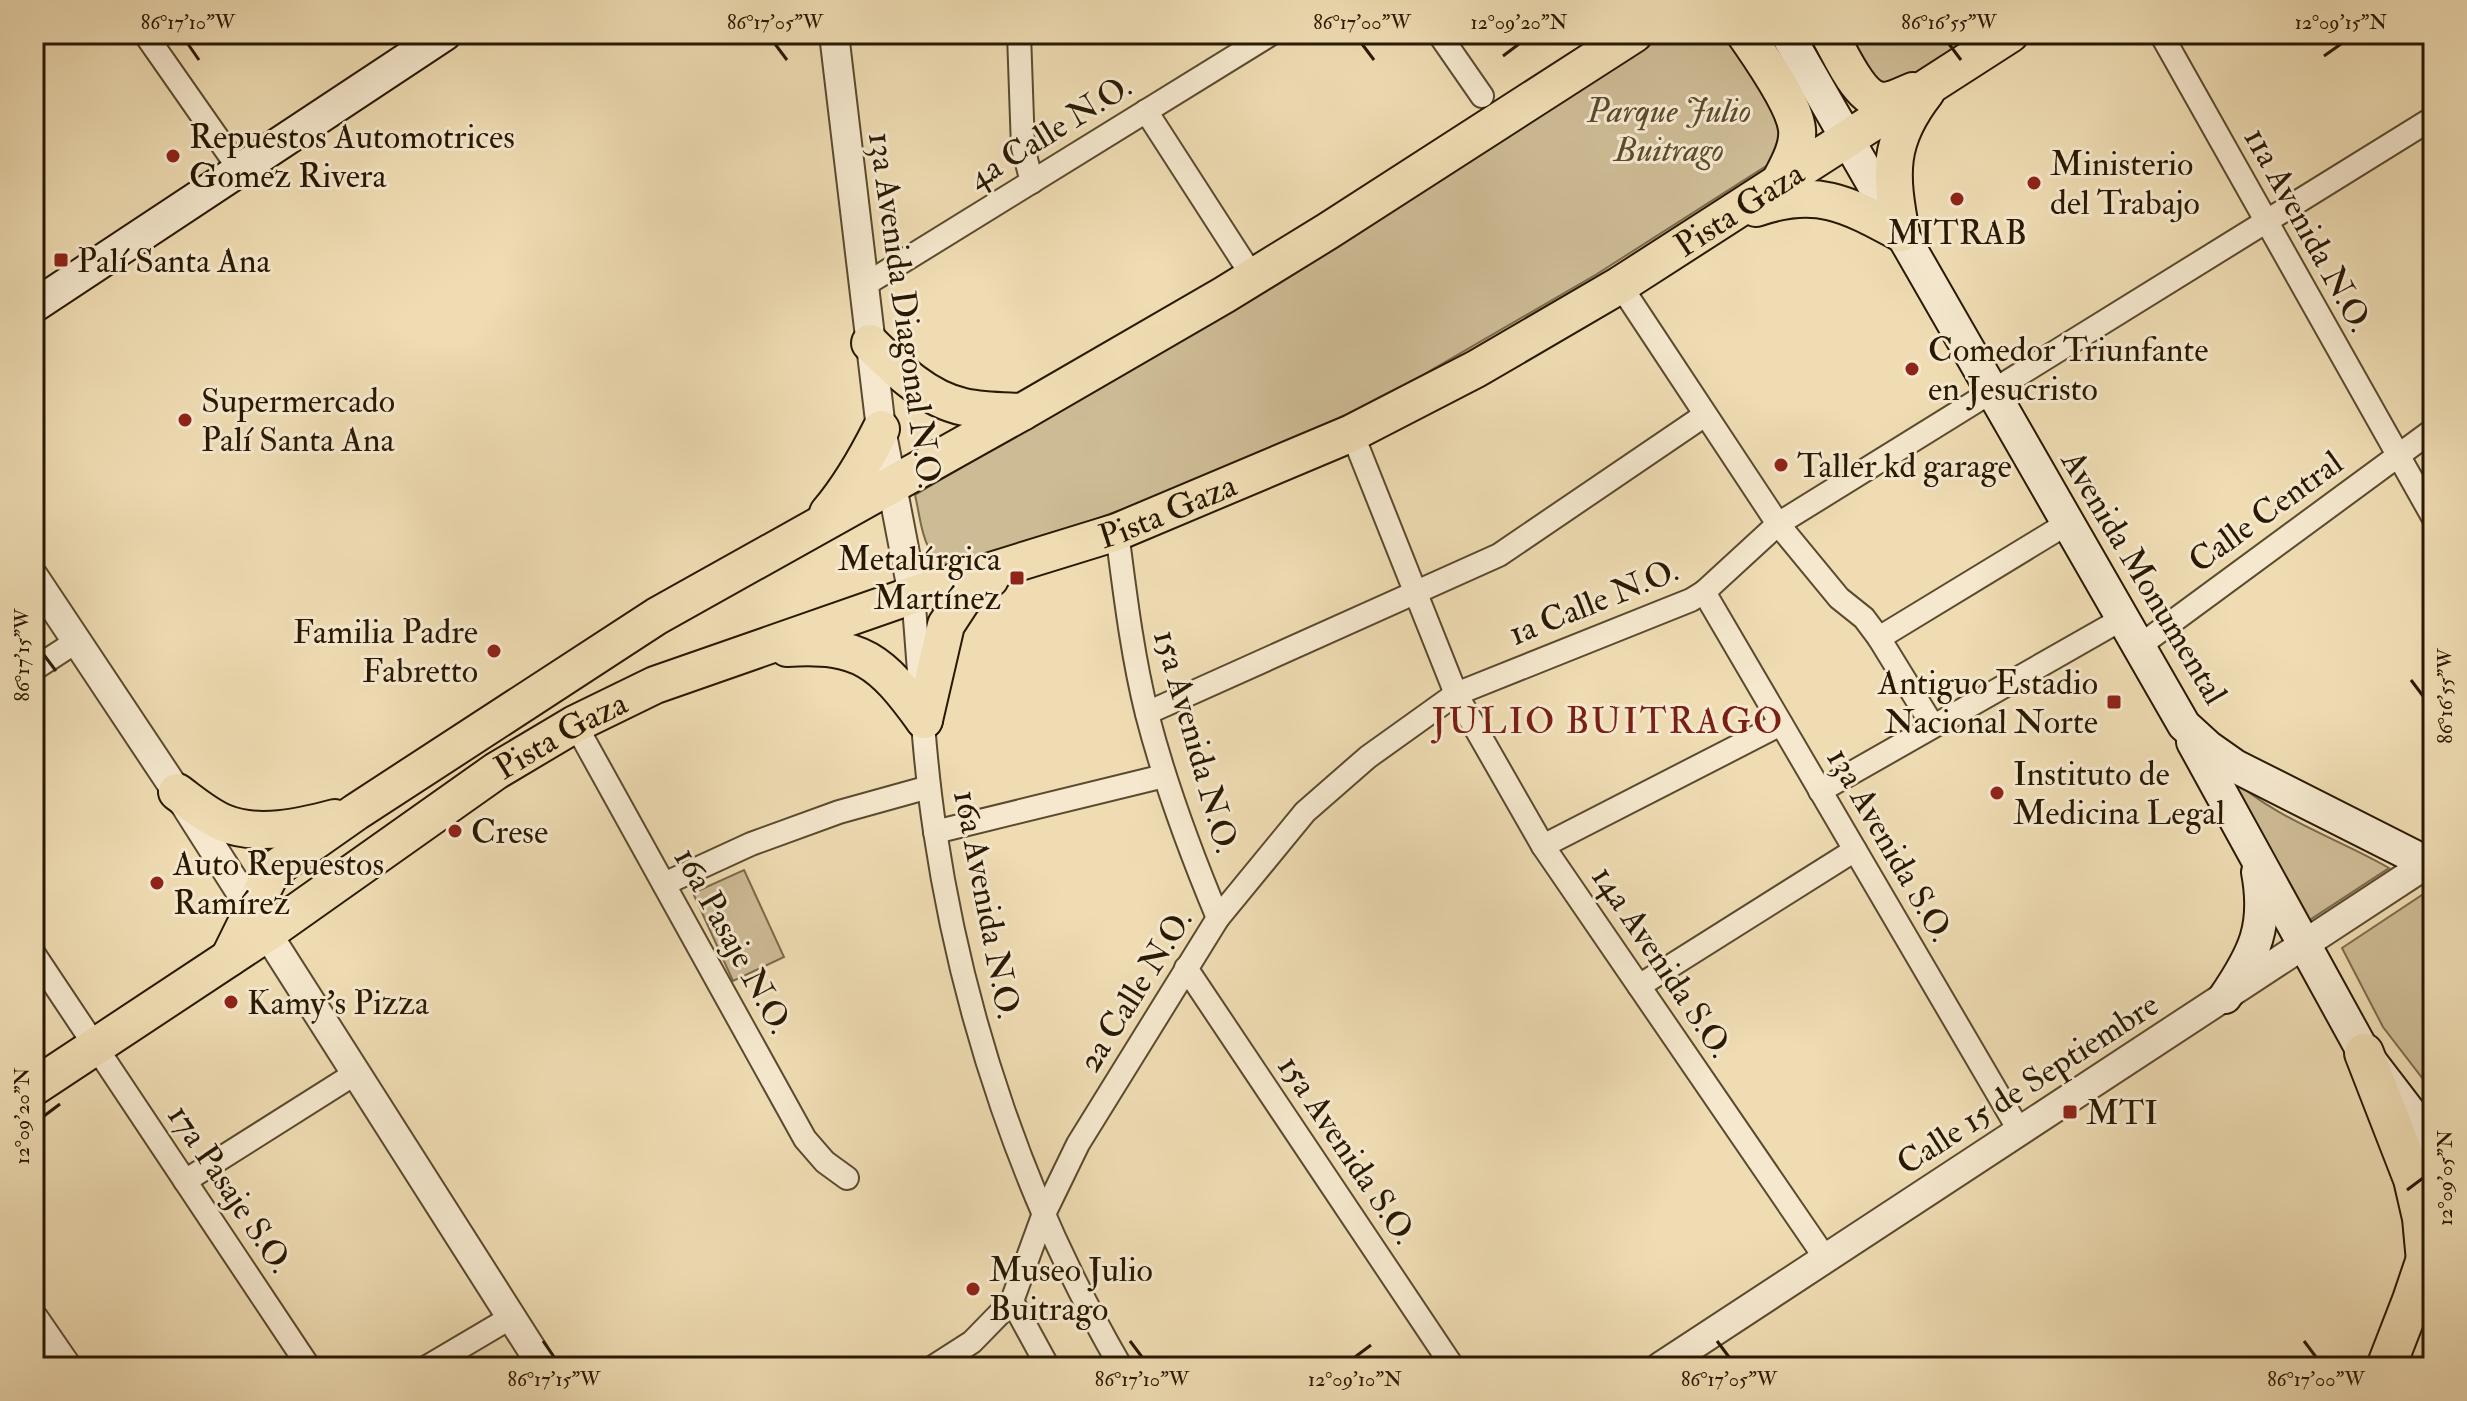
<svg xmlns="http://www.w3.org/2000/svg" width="2467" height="1401" font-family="'IM FELL Double Pica',serif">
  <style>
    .green { fill: #cdbb95; stroke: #7b6a4c; stroke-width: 2 }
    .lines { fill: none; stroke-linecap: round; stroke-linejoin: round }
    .minor-casing { stroke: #5a4a2e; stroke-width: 26 }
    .tertiary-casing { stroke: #5a4a2e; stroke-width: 32 }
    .secondary-casing { stroke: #291902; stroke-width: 36 }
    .primary-casing { stroke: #291902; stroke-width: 40 }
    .trunk-casing { stroke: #291902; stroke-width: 42 }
    .minor { stroke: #f5e8ce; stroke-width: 22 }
    .tertiary { stroke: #f5e8ce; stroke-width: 28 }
    .secondary { stroke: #f5e8ce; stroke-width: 32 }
    .primary { stroke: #efdcb3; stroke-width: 36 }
    .trunk { stroke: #efdcb3; stroke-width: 38 }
    .ticks { fill: none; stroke: #291902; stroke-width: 3 }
    .poi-dot { fill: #8f2418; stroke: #f5e8ce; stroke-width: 3 }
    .labels { text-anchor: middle; stroke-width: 6; stroke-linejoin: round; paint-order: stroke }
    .park-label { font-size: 34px; font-style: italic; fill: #5a4a2e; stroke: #f5e8ce }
    .street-label { font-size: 34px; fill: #291902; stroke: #f5e8ce }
    .poi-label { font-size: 34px; fill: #291902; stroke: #f5e8ce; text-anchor: start }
    .neighbourhood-label { font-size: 36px; letter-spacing: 2px; fill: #7a1f14; stroke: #f5e8ce }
    .neatline { fill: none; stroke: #291902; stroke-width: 3 }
    .ticks-label { font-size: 20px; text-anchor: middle; fill: #291902 }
  </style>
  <rect width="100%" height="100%" fill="#efdcb3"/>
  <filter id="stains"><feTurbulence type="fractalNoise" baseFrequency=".0025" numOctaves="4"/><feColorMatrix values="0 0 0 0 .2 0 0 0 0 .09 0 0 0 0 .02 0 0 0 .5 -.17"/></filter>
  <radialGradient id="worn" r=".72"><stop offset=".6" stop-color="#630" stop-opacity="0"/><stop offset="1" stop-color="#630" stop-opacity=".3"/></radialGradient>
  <g class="green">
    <path d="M1662,34H1732L1791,129L1782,156L1597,274L1421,376L1283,447L1118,511L957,569C920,557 923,528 915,495L1239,304L1475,156Z"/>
    <path d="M1844,34H1987L1903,87L1874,82Z"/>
    <path d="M2228,775C2275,819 2333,836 2389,868L2308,921Z"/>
    <path d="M744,870L784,957L733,981L693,893Z"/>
    <path d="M2428,891L2433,894V1092L2383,1027L2342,948Z"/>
  </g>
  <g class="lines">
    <g class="minor-casing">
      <g id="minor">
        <path d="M145,34L240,170"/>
        <path d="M1019,34L1023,148L1032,182"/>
        <path d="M1439,34L1482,96"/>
        <path d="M2161,34L2433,517"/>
        <path d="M1146,111L1253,277"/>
        <path d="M1620,285L1778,524L1839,598L1864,618L1879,638L1933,726"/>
        <path d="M863,286L1271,34"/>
        <path d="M1352,433L1456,694L1543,846L1826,1259"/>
        <path d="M1117,532C1125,593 1132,654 1147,714C1165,784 1190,851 1218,918"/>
        <path d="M1704,592L2019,1130"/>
        <path d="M913,595C920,673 923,753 935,831C963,1019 1025,1202 1121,1367"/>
        <path d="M1879,638L2068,523"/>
        <path d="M2138,647L2433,430"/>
        <path d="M34,669L77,641"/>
        <path d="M1147,713L1499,555L1705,415"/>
        <path d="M575,724L805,1139L825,1162L847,1178"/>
        <path d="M1820,791L2122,619"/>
        <path d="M935,832L1164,776"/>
        <path d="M1543,846L1781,724"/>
        <path d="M664,884L751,844L839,812L929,787"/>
        <path d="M34,954L309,1367"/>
        <path d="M1186,968L1453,1367"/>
        <path d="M1639,986L1855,850"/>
        <path d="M185,1181L356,1073"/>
        <path d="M1012,1301L1048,1367"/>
        <path d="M427,1367L510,1318"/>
        <path d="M933,1367L972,1342L1012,1301L1043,1216L1078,1144L1218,918L1305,812L1368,757L1456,694L1691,600L1704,592L1778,524L2433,118"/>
      </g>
    </g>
    <g class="tertiary-casing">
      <g id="tertiary">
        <path d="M834,34L881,429L913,595"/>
        <path d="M34,577L177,792L543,1367"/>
        <path d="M34,1319L67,1367"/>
        <path d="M1660,1367L2428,863"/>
      </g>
    </g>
    <g class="secondary-casing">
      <g id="secondary">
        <path d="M1787,34L2184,725L2208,747L2235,766L2433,866"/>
        <path d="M34,306L445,34"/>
        <path d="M2193,742L2364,1053L2433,1143"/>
        <path d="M2225,997C2255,953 2268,926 2258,872"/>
      </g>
    </g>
    <g class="primary-casing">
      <g id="primary">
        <path d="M1745,34C1760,56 1794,103 1797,129C1799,148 1787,167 1779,183"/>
        <path d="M1829,34C1840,52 1859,100 1883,101C1893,101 1903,95 1913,91"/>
        <path d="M1756,208C1817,187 1847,204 1901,233"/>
        <path d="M1901,233C1890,174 1887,142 1926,92"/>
        <path d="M870,343C896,369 926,399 964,407C983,411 1003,411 1022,412"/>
        <path d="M828,513C850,487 866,459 881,429"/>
        <path d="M787,648C861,643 882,662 924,720"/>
        <path d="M924,720L946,625L963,599L990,579"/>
        <path d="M177,792C192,803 207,816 224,823C258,837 301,827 335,818"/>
        <path d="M229,958L272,871L356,812L657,616L1022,412L1224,295L1328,231L1634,34"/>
        <path id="s1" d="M34,1087L267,933L496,771L575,724L655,685L913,595L1117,532L1352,433L1476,369L1620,285L2010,34"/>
      </g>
    </g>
    <g class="trunk-casing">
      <g id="trunk">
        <path d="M2364,1053L2413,1179L2422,1218L2426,1261"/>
        <path d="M2386,1367L2412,1300L2433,1238"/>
      </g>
    </g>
    <use href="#minor" class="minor"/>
    <use href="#tertiary" class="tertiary"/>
    <use href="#secondary" class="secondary"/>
    <use href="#primary" class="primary"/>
    <use href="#trunk" class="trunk"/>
  </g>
  <path class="ticks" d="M188,44L199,60M775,44L787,60M1362,44L1374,60M1949,44L1961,60M1503,56L1519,44M2324,56L2341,44M44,655L56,671M2411,680L2423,696M44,1116L60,1104M2407,1190L2423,1178M543,1341L554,1357M1130,1341L1142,1357M1717,1341L1729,1357M2304,1341L2316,1357M1355,1357L1371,1345"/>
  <g class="poi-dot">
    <circle cx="173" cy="156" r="8"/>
    <circle cx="2034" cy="183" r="8"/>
    <circle cx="1957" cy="199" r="8"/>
    <rect x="53" y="252" width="16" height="16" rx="4"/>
    <circle cx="1912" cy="369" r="8"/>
    <circle cx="185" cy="420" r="8"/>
    <circle cx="1781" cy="465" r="8"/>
    <rect x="1009" y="570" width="16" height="16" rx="4"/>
    <circle cx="494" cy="651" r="8"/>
    <rect x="2106" y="694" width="16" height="16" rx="4"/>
    <circle cx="1997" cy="793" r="8"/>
    <circle cx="455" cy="831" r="8"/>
    <circle cx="157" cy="883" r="8"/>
    <circle cx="231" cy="1002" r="8"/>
    <rect x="2062" y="1104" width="16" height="16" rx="4"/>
    <circle cx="973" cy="1289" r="8"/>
  </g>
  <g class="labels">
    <g class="park-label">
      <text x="1669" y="122">Parque Julio<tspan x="1669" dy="39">Buitrago</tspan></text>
    </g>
    <g class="street-label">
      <text transform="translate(1049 131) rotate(-32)" y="12">4a Calle N.O.</text>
      <text dy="12" stroke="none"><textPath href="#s1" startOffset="1930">Pista Gaza</textPath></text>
      <text transform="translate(2309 229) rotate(61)" y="12">11a Avenida N.O.</text>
      <text transform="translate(906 310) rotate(82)" y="12">13a Avenida Diagonal N.O.</text>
      <text dy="12" stroke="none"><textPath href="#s1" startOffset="1282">Pista Gaza</textPath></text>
      <text transform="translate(2265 511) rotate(-36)" y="12">Calle Central</text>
      <text transform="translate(2145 577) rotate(59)" y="12">Avenida Monumental</text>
      <text transform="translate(1593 601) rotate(-22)" y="12">1a Calle N.O.</text>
      <text dy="12" stroke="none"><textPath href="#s1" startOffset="634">Pista Gaza</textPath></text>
      <text transform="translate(1197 741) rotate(74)" y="12">15a Avenida N.O.</text>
      <text transform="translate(1891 844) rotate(60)" y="12">13a Avenida S.O.</text>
      <text transform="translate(988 904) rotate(79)" y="12">16a Avenida N.O.</text>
      <text transform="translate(734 940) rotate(61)" y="12">16a Pasaje N.O.</text>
      <text transform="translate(1663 961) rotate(56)" y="12">14a Avenida S.O.</text>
      <text transform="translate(1134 990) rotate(-58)" y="12">2a Calle N.O.</text>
      <text transform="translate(2027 1083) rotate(-33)" y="12">Calle 15 de Septiembre</text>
      <text transform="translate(1348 1149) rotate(56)" y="12">15a Avenida S.O.</text>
      <text transform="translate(231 1188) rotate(56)" y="12">17a Pasaje S.O.</text>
    </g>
    <g class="poi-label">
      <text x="189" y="148">Repuestos Automotrices<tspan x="189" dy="39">Gomez Rivera</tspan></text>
      <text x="2050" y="175">Ministerio<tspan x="2050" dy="39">del Trabajo</tspan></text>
      <text x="1957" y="244" text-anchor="middle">MITRAB</text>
      <text x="77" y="272">Palí Santa Ana</text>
      <text x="1928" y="361">Comedor Triunfante<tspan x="1928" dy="39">en Jesucristo</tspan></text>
      <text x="201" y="412">Supermercado<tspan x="201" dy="39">Palí Santa Ana</tspan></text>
      <text x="1797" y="477">Taller kd garage</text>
      <text x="1001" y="570" text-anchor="end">Metalúrgica<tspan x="1001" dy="39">Martínez</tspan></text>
      <text x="478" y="643" text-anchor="end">Familia Padre<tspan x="478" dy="39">Fabretto</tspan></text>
      <text x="2098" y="694" text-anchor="end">Antiguo Estadio<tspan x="2098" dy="39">Nacional Norte</tspan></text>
      <text x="2013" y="785">Instituto de<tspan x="2013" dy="39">Medicina Legal</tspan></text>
      <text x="471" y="843">Crese</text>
      <text x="173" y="875">Auto Repuestos<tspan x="173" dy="39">Ramírez</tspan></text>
      <text x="247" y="1014">Kamy's Pizza</text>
      <text x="2086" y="1124">MTI</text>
      <text x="989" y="1281">Museo Julio<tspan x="989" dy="39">Buitrago</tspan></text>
    </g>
    <g class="neighbourhood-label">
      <text x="1608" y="733">JULIO BUITRAGO</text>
    </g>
  </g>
  <rect width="2467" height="1401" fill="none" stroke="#efdcb3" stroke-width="88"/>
  <rect x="44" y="44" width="2379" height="1313" class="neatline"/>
  <g class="ticks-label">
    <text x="188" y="29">86°17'10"W</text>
    <text x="775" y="29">86°17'05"W</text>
    <text x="1362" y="29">86°17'00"W</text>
    <text x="1519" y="29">12°09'20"N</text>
    <text x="1949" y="29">86°16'55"W</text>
    <text x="2341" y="29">12°09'15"N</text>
    <text transform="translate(22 655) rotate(-90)" y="7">86°17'15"W</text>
    <text transform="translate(2445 696) rotate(-90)" y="7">86°16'55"W</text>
    <text transform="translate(22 1116) rotate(-90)" y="7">12°09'20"N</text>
    <text transform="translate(2445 1178) rotate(-90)" y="7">12°09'05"N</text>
    <text x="554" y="1386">86°17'15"W</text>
    <text x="1142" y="1386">86°17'10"W</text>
    <text x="1355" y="1386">12°09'10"N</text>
    <text x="1729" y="1386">86°17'05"W</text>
    <text x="2316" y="1386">86°17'00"W</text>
  </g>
  <rect width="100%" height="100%" filter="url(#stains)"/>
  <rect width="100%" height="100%" fill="url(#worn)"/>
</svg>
